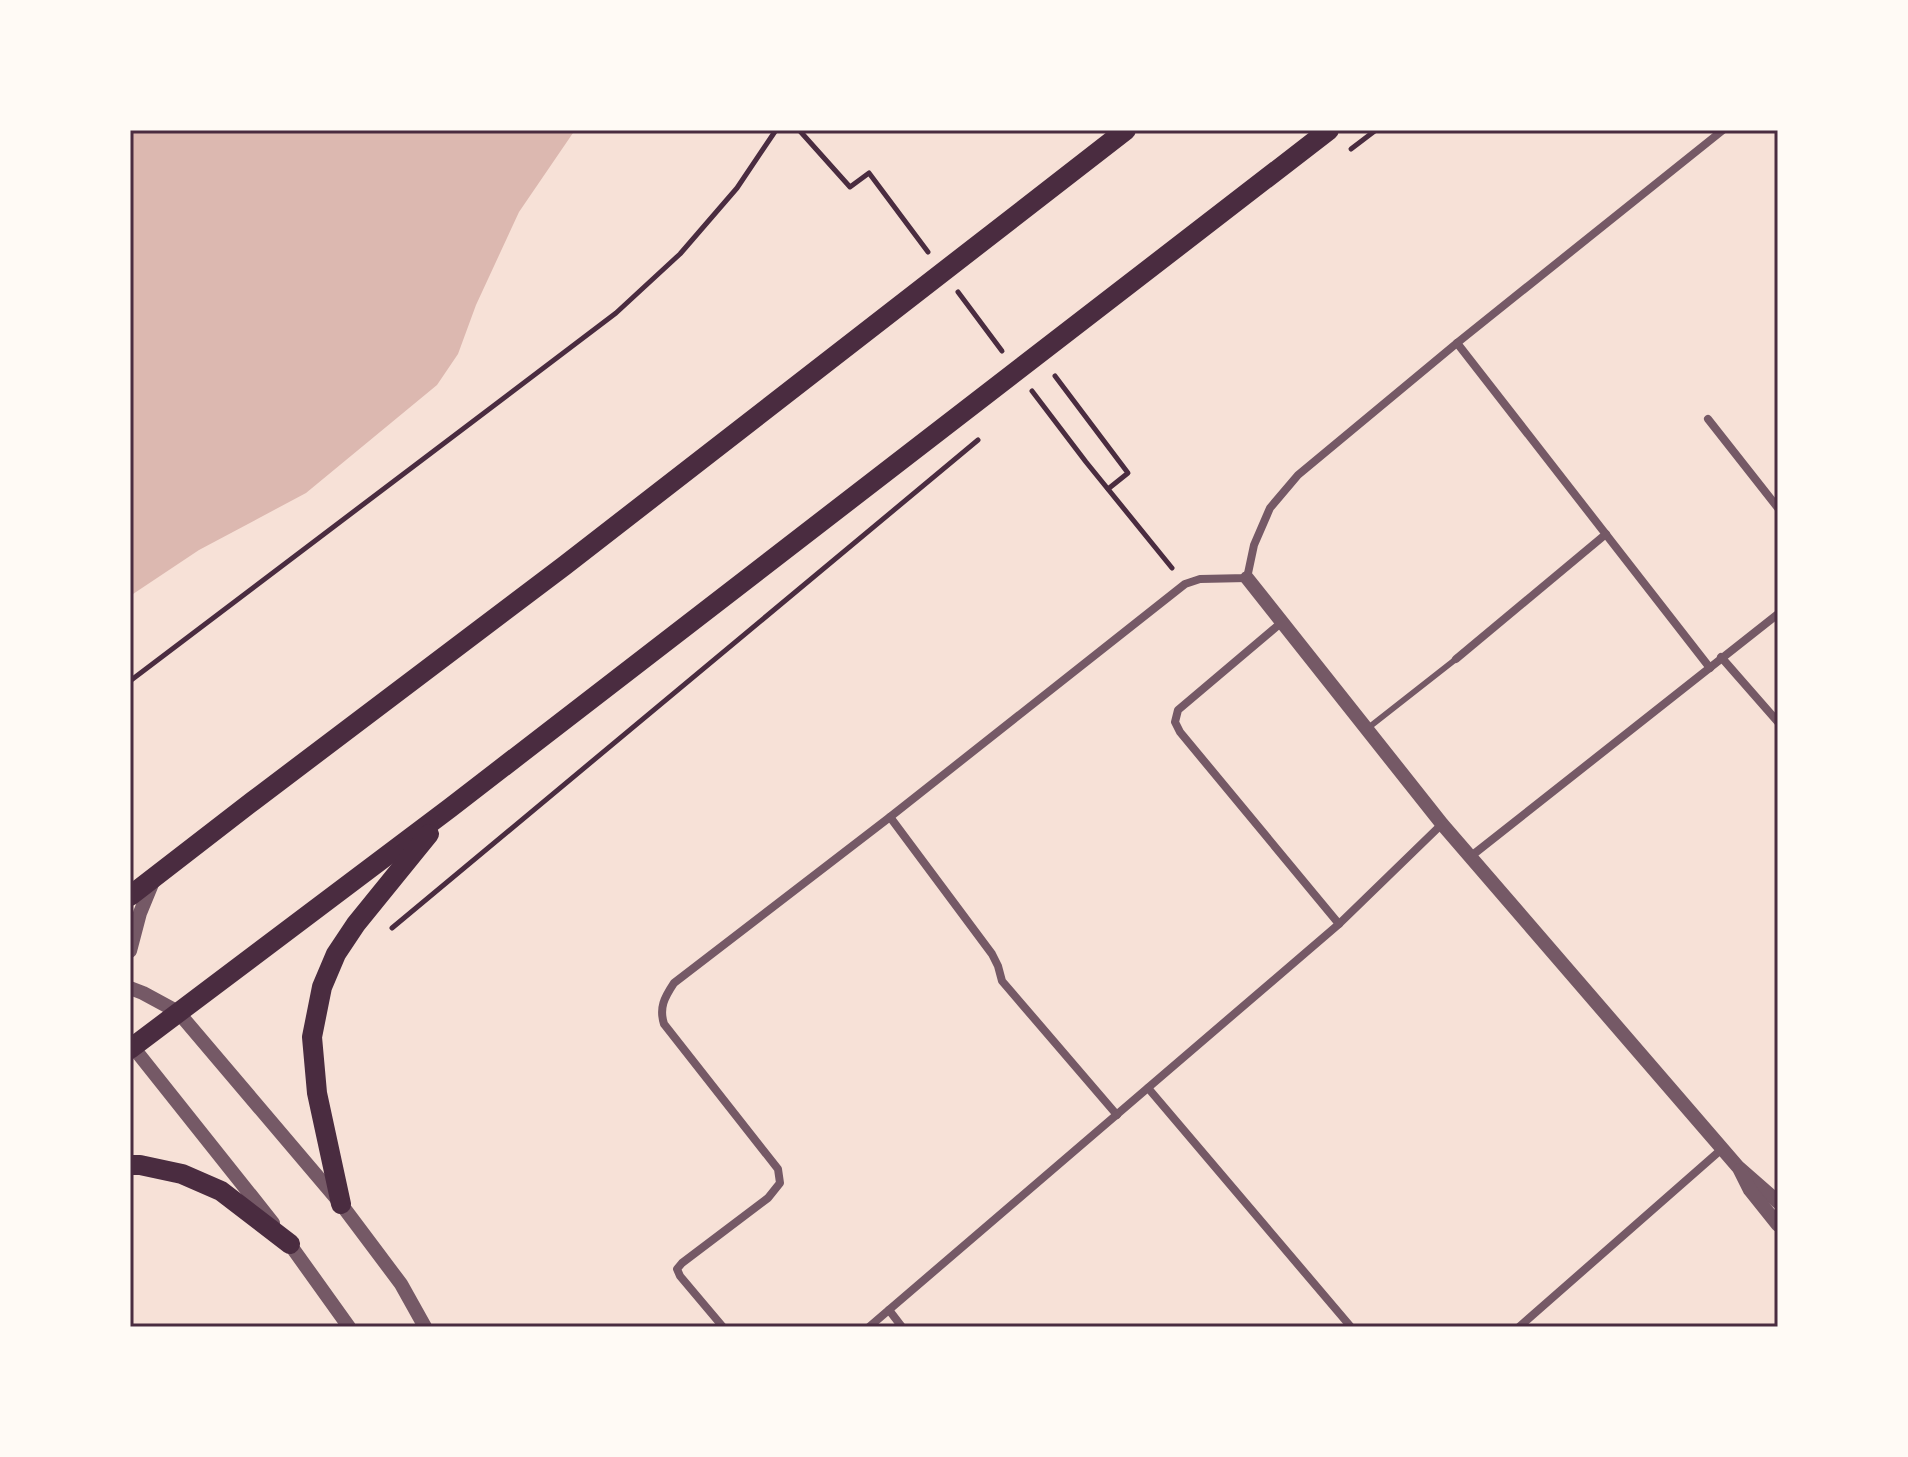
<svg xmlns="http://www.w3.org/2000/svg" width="1908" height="1457" font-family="Mulish,sans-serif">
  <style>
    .water { fill: #dcb8b0 }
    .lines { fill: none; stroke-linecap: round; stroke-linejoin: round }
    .path { stroke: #4a2c40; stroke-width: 5 }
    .service { stroke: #755966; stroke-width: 6 }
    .minor { stroke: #755966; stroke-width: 8 }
    .tertiary { stroke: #755966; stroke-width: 14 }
    .primary { stroke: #4a2c40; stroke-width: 20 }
    .neatline { fill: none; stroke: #4a2c40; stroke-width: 3 }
  </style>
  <rect width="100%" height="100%" fill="#f7e1d7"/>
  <path class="water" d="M130,130H575L519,212L476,305L458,354L437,385L306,493L199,550L130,596Z"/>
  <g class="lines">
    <g class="path">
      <path d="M799,130L850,187L869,173L928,252"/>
      <path d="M1351,149L1376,130"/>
      <path d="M958,292L1002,351"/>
      <path d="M1055,376L1128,473L1108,489"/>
      <path d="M1032,391L1086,462L1172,568"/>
      <path d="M130,681L616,313L680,254L737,188L776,130"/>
      <path d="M392,928L978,440"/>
    </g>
    <path class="service" d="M1368,728L1456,659"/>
    <g class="minor">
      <path d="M1457,343L1710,668"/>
      <path d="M1708,419L1778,508"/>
      <path d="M1282,622L1178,710L1175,722L1180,732L1339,924"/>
      <path d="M1721,657L1778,722"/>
      <path d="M1456,659L1606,534"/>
      <path d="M890,817L992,954L998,966L1002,981L1117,1115"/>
      <path d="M1470,857L1778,614"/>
      <path d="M1148,1088L1351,1327"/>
      <path d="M889,1310L902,1327"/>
      <path d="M723,1327L680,1276L677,1269L682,1263L768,1198L780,1183L778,1169L664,1024C659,1008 664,998 674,983L890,817L1185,584L1200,579L1247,578L1254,545L1270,508L1298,475L1457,343L1723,130"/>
      <path d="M869,1327L1339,924L1442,824"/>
      <path d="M1519,1327L1723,1148"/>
    </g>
    <g class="tertiary">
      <path d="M1247,578L1442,824L1738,1167L1778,1202"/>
      <path d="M130,951L140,913L154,879"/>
      <path d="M130,988L143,993L178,1012L341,1204L401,1284L425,1327"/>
      <path d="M131,1041L133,1047L273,1223"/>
      <path d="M1740,1170L1750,1190L1778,1225"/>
      <path d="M286,1239L349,1327"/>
    </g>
    <g class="primary">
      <path d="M130,896L253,801L564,566L1126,130"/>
      <path d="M130,1049L450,808L1329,130"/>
      <path d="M130,1165H140L182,1174L221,1191L290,1244"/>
      <path d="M341,1204L317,1093L312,1037L322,987L336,954L356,924L429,834"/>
    </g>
  </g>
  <rect width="1908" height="1457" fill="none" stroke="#fffaf5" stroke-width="264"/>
  <rect x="132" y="132" width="1644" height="1193" class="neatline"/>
</svg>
